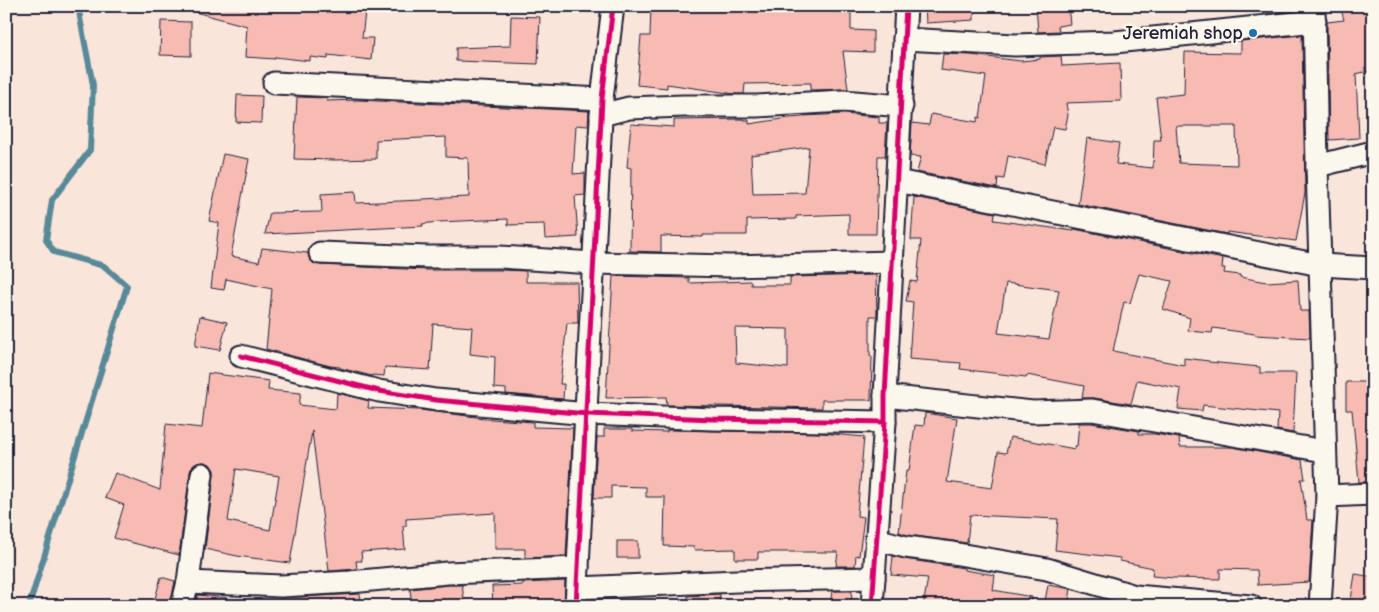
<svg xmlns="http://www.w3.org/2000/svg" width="1379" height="612" font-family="'Balsamiq Sans',sans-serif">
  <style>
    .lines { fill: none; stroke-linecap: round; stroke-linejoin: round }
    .stream { stroke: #598998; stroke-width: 6 }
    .building { fill: #f7bbb3; stroke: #22223b; fill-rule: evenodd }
    .minor-casing { stroke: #22223b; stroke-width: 25 }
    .minor { stroke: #fbf7ec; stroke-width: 21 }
    .cycleway-casing { stroke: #fbf7ec; stroke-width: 8 }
    .cycleway { stroke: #d6006c; stroke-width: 5 }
    .poi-dot { fill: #1f6fb2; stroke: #fbf7ec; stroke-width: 2 }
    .labels { text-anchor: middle; stroke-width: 5; stroke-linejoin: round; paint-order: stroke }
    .poi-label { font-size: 18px; fill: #22223b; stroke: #fbf7ec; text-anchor: end }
  </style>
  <rect width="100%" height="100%" fill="#fae5db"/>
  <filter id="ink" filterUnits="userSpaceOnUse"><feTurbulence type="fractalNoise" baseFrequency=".02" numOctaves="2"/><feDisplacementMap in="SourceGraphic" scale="10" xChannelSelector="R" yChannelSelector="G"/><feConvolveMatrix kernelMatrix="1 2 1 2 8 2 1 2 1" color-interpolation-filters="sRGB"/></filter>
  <g filter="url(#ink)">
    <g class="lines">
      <path class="stream" d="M29,606L127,286L104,266L54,252L46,240L52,200L90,150L93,85L80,18L79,6"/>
    </g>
    <g class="building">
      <path d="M195,6H341V8L365,12L362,38H373L371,60L328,55V59L310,57V61L275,57V59L245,57L247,26L195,12Z"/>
      <path d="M651,6H832V12L851,13V30L873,31V52L843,51L848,89L810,90L811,83L745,84L744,94H735L667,84V88L637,85L641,36H650Z"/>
      <path d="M925,6H974V20L926,23Z"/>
      <path d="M1036,6H1068L1070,24L1058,26L1059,31L1038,32Z"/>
      <path d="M1263,6H1293V11L1263,14Z"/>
      <path d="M1340,6H1366L1367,11L1373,10V70L1356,74L1359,138L1329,140L1327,24V22L1344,20Z"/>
      <path d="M511,16L540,17L538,64L456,61V48L510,46Z"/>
      <path d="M161,21L191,22V56L160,55Z"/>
      <path d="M1302,35L1305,193L1296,241L1227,232V234L1078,204L1087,138L1119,143L1116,164L1153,168L1154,140H1161L1156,97L1184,94L1185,52L1241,53V41ZM1176,126H1236L1237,165L1179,163Z"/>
      <path d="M943,54L971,55L1021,61L1040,59V57L1061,56L1062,66L1120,63L1121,101L1066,103L1068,115L1065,129L1053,127L1045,164L1008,156L1004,179L998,178L997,188L917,172L921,157L910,156L912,123L929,125L931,114L977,122L978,117L980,118L986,76L941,70Z"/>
      <path d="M237,95L262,96L261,123L236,122Z"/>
      <path d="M297,97L328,98L327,101L358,100L589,111L588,126L576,125L573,174L585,173V195L575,196L578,237L545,239L544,224L508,225V219L438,222L422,224L423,226L265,234L270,213L322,212L321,194L355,192L356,203L422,200V199L469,197L468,158L446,157V137L376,140V159L335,160L294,159Z"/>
      <path d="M843,114L879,117V123H887L885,156H878L876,234H849V214L796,216V219L747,220V235H703V237L661,236V252L630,251L631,168L627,167L631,124L674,127V120L744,119V120H749V124L789,118L803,117V116ZM809,147L805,193L753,194L751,155Z"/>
      <path d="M223,154L249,159L231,256L259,262L262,248L308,253L309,258L313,263L320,265L427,270H500L526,271V282H577L578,323H567L560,384H564L563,399L506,394V389L494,388L495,357L470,354L472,327L433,324L430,370L385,367L384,376L372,375V376L340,368V367L330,366L266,349L272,289L226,279L224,290L211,288L219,223L209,221Z"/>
      <path d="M914,197L995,213L994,220L1074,231V229L1223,259L1222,268H1225L1224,273L1240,275V277L1267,282L1298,280L1300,311H1309L1310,338L1255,335V334L1213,328L1212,333L1188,331L1190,318L1163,309L1172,281L1139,274L1130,303L1124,302L1113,351L1184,365V358L1209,361V362L1260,367V373H1296L1293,433L1277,430L1278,413L1203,405L1202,411L1178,409L1181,389L1137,380L1131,404L1094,398H1082L1084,386L1027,375L1026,377L960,369L961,363L909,359L913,302L906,301L910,281L917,282L921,240H911ZM1006,283L1059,290L1049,339L998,333Z"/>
      <path d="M876,275L877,316H870V356H872L871,400H822V408L667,405L666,397L606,398L613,276L689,278V283L751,281V285H790V277ZM735,328L788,329V368L736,363Z"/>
      <path d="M200,316L227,322L220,350L195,346Z"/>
      <path d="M208,373L269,381L268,390L301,393L299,405L336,409L337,393L369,401L368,408L420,410L492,419L533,422V427L573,428L566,556L525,558V549H495V513L406,519V526H403L405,549L361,552L362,561H356L357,569L329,571L312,431L290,563L237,556L205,549L214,475V470L210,464L204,462L197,463L192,467L190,472L179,555L114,538L124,505L105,498L115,473L160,490L166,424L202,428ZM236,469L279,476L270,530L228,521Z"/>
      <path d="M1346,382H1373V482H1359L1352,410H1346Z"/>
      <path d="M925,413L957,418L947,482L992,488L998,452L1006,453L1010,437L1075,449V446H1077L1079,423H1091L1139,431V434H1155L1179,438L1180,447H1232L1302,460L1305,479H1301L1307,520H1313L1309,582L1258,585L1257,570L1220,569V579L1174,578L1152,576L1153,568L1120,561V558L1055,550L1058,519L970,515L967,543L908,535L899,532L906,471H909L915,425L924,426Z"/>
      <path d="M604,429H632V431L667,432V430L822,433L864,437L857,516L864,517L859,556L856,555L855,566H836L838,552H758V559H735V549L694,550V547L664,546L665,497H646V487L611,486V498H594L597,437H604Z"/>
      <rect x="617" y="541" width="21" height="17"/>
      <path d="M893,556L904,559L964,568V570L995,575L993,590L1032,597L1031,606H923L928,578L891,575Z"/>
      <path d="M1355,574L1373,577V606H1350Z"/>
      <path d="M161,577L175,581L170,606H153Z"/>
      <path d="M565,581L564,606L522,604V606H493L492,586L523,585V583Z"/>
      <path d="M448,585H462L465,606H412L410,589Z"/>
      <path d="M1048,585L1071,589L1068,606H1044Z"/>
      <path d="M832,591H852L851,606H830Z"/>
      <path d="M360,594L362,606H333L332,599V606H279L280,598Z"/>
      <path d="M720,594L719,606H687L688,596Z"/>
      <path d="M198,595L227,598V606H195Z"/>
    </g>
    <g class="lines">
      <g class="minor-casing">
        <g id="minor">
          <path d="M1314,6L1317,166L1327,496L1320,606"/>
          <path d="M904,39L1015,45L1115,42L1315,21"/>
          <path d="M274,83L602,99"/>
          <path d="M601,115L629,108L684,106H757L843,101L902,106"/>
          <path d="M1317,166L1373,152"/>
          <path d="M897,181L1320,265L1373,268"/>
          <path d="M320,253L427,257H500L593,263L731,266L892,262"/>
          <path d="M241,356L379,391L436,400L587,414L713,419L885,422"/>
          <path d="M885,396L1033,412L1092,410L1324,451"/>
          <path d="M1327,496L1373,494"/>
          <path d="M876,539L906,547L952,553L1047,569L1135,596L1251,606"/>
          <path d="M188,582L281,586L350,582L447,573L578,568"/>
          <path d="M578,588L737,581L874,578"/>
          <path d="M182,606L188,582L202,474"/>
          <path d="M576,606L602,99L613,6"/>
          <path d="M872,606L885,422V396L906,6"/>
        </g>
      </g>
      <use href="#minor" class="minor"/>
      <g class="cycleway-casing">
        <g id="cycleway">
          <path d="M241,356L379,391L436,400L587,414L713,419L885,422"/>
          <path d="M576,606L602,99L613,6"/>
          <path d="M872,606L885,422V396L906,6"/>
        </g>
      </g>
      <use href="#cycleway" class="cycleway"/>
    </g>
  </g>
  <circle class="poi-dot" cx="1253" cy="33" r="5"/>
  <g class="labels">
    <g class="poi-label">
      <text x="1243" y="39">Jeremiah shop</text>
    </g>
  </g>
  <rect width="1379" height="612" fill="none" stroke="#fbf7ec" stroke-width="25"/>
  <rect x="12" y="12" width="1354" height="587" fill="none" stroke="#22223b" stroke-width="2" filter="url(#ink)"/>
</svg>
